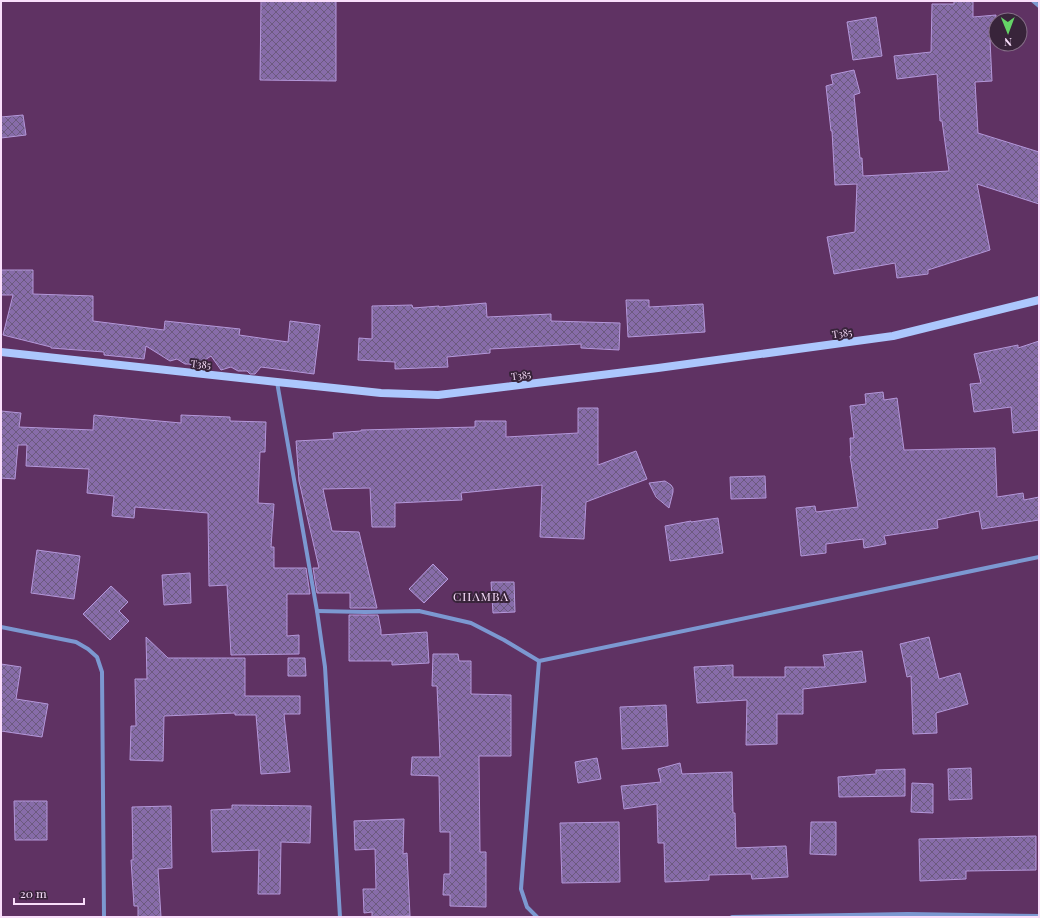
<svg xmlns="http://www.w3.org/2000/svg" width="1040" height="918" font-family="'Playfair Display',serif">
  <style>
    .building { fill: url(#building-cross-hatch); stroke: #b498d9 }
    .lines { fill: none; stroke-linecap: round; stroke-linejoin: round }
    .street { stroke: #7c98d1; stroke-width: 4 }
    .secondary { stroke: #acc7fd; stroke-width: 8 }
    .labels { text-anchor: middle; stroke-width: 4; stroke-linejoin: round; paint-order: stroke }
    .street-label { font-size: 10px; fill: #f9defb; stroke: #38243a }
    .quarter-label { font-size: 12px; letter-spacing: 1px; fill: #f9defb; stroke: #38243a }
  </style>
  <defs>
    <pattern id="building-cross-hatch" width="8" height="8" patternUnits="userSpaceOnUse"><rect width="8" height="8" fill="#876ca9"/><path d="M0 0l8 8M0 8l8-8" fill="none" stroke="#6c5a7f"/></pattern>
  </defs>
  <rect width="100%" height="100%" fill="#5f3263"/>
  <g class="building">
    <path d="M261,1H336V81L260,80Z"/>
    <path d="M954,1H973V17L996,15V40H990L992,81L975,82L978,133L1039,152V204L977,184L990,250L928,270V274L897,278L895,263L834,274L827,237L855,232L857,184L835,185L832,131H831L826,86L833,84L831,75L854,70L860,93L854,95L860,158H862L863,176L949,171L942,121H940L937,74L897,79L894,56L931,52L932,4H954Z"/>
    <path d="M876,17L882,56L853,60L847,22Z"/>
    <path d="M23,115L26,135L1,138V117Z"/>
    <path d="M1,270H33V294L93,296V321L164,330L165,321L240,329L239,335L288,342L290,321L320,325L314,374L261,367L255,374H250L247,371H238L231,367L221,370L211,356L196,366L189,364H185L177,359L170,361L146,346L144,359L104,355V352L51,348V347L3,335L13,295H1Z"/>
    <path d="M626,300H649V307L703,304L705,332L628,337Z"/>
    <path d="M486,303L487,317L551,314V321L620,323L619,350L581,348V344L490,349V353L447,357L448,367L395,369V362L358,360L359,338L372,339V306L412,305L413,308L439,306V307Z"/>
    <path d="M1039,341V430L1013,433L1011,407L974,412L970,384L981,383L974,354L1018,345V348Z"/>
    <path d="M883,392L884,400L897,398L904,450L995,448L997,497L1023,493L1024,500L1039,497V520L982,529L979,511L937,520L938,528L884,536L886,544L864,548L863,539L826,544V553L801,556L796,508L815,506L816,512L858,507L850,456H851L850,438H854L850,406L866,404L865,394Z"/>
    <path d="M578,408H598V465L636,451L647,479L586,502L584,539L540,537L542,485L461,493L462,500L395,503V527H372L370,488L323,489L332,531L359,532L377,608H350V593H317L313,568H319L299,481L296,441L334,439L333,433L361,431V430L475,427V421H506V437L578,433Z"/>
    <path d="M1,411L21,413L19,427L93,430L94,415L181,423V415L230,417V421L266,422L265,452H260L258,503L274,504L271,547H274V568H306L310,594H287V636L299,635V654L231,655L227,585L209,586L208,513L135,507L134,518L112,516L114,496L87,493L89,469L26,466L27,445H18L15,479L1,478Z"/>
    <path d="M765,476L766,498L731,499L730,477Z"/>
    <path d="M665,481L671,485L673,488V492L669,508L656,497L649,483Z"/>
    <path d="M718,518L723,553L670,561L665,526L691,521V522Z"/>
    <path d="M37,550L80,556L74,599L31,593Z"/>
    <path d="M433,564L448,579L424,603L409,589Z"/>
    <path d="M190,573L191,603L164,605L162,575Z"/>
    <path d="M491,582H514L515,612L493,613Z"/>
    <path d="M111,586L128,602L119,611L129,621L110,640L83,614Z"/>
    <path d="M349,615H378L381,630V635L427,632L429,663L392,665V661H349Z"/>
    <path d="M146,637L168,658H245V696H300V714H284L290,772L261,774L256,715H235V713L164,716L163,761L130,760L131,726H136L135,679H147Z"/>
    <path d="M929,637L939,679L960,673L968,704L936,713L937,733L913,734L911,676L907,677L900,644Z"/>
    <path d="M862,651L866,682L803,689V714H777V744L746,745L747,700L697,703L694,667L733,665V677H785V667H825L823,655Z"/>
    <path d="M433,654H458L459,661H471V694L511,695V756H479L480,852H486V907L450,906V895H443L444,874H450V832H440L439,776L411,775L412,757H440L437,686H432Z"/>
    <path d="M288,658H305L306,676H288Z"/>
    <path d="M1,664L21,667L16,699L48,704L42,737L1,731Z"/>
    <path d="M666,705L668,746L622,749L620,707Z"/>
    <path d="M597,758L601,779L578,783L575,762Z"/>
    <path d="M680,763L682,774L732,772L733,813H735L736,848L786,846L788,877L752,879L751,874L709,875V880L665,882L664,843H658L657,804L624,809L621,786L661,782L658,769Z"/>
    <path d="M971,768L972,799L949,800L948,769Z"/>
    <path d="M905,769V796L839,797L838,777L876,774V770Z"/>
    <path d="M912,783L933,784V813L911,812Z"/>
    <path d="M14,801H47V840H15Z"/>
    <path d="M232,805L311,806L310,843L281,842L280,894H258L259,850L212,852L211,810L232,809Z"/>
    <path d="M171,806L172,868L158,869L161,917H138V906H134L131,860H133L132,807Z"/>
    <path d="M404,819L403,854L407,853L410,916L372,917V912L364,913L363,889H376L375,849L355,850L354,821Z"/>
    <path d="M619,822L620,882L562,883L560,823Z"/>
    <path d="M811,822H836V855L810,854Z"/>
    <path d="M1036,836V870L966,871V879L920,881L919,839Z"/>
  </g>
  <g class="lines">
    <g class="street">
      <path d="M1033,1L1039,6"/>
      <path d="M277,382L317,611L325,667L340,917"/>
      <path d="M317,611L365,612L419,611L471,623L504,640L539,661L1039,557"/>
      <path d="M1,627L76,642L88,649L97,657L102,672L104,917"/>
      <path d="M537,917L527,907L521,889L539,661"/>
      <path d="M732,917L908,914L1039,916"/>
    </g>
    <path class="secondary" d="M1,352L277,382L381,393L438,395L658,368L893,336L1039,300"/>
  </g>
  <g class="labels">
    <g class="street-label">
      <text transform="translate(842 333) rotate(-8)" y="4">T385</text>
      <text transform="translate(201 364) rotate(6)" y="4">T385</text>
      <text transform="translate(521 375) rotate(-7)" y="4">T385</text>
    </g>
    <g class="quarter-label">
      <text x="481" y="601">CHAMBA</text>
    </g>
  </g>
  <rect width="1040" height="918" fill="none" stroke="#f9defb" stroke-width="4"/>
  <g transform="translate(1008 32) rotate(179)"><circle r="19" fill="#38243a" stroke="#856e87"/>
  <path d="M0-3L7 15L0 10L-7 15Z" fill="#65d467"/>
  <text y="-6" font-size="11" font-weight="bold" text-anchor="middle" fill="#f9defb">N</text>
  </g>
  <path d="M14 898v6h70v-6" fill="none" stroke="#f9defb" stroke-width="2"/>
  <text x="20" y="898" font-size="12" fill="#f9defb" stroke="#38243a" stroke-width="3" paint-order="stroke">20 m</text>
</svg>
